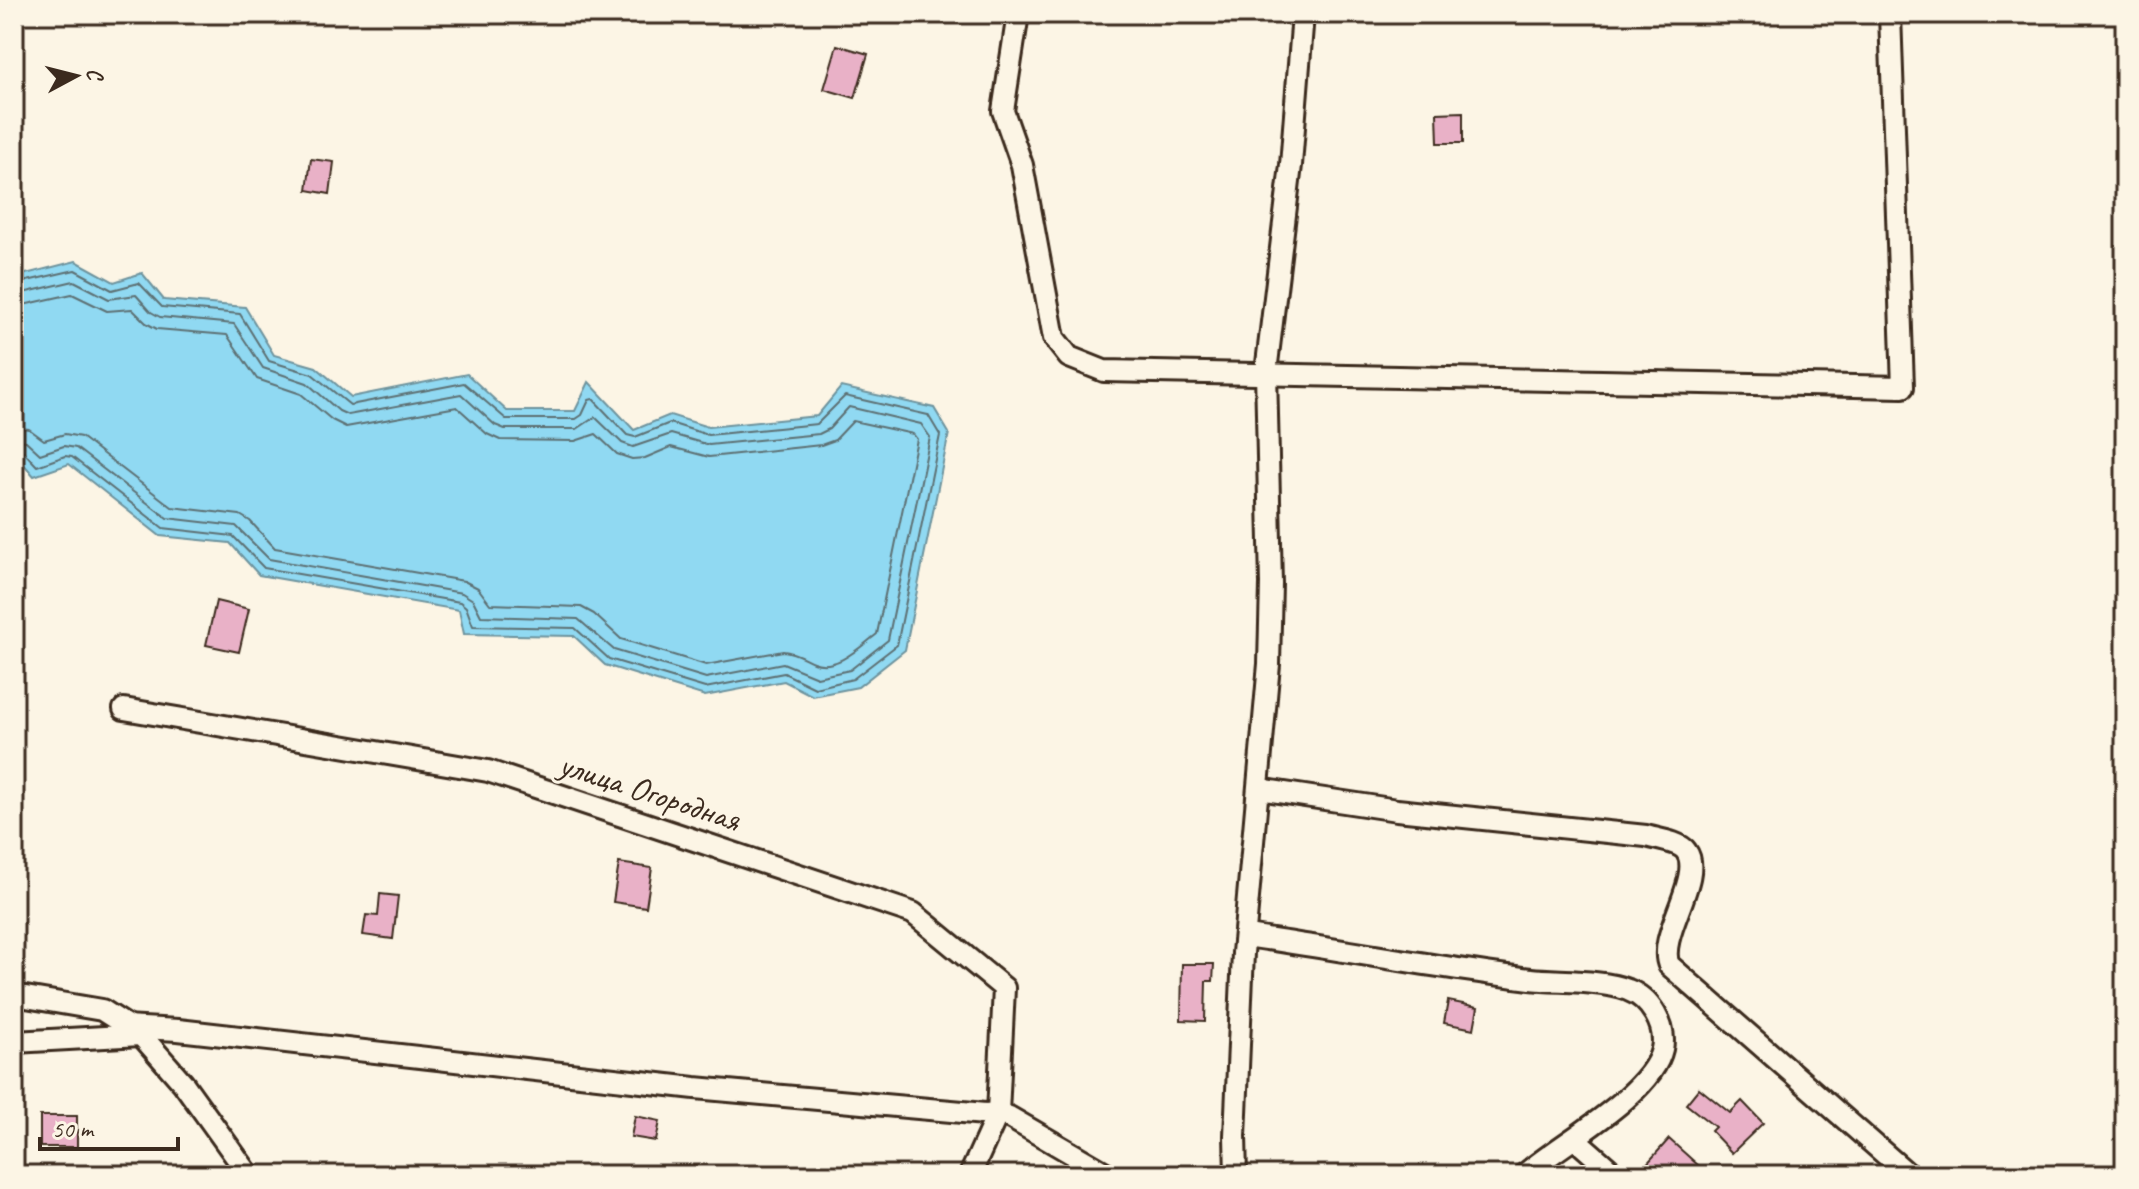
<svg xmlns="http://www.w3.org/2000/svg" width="2139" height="1189" font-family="Caveat,sans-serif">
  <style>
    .water { fill: #90d9f2; stroke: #6e939d; stroke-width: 2 }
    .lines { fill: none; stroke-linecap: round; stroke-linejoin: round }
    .shore { stroke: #5d7073; stroke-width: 2 }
    .building { fill: #e9b1c7; stroke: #3b2a1e; stroke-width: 2 }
    .minor-casing { stroke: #3b2a1e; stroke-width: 26 }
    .minor { stroke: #fcf5e5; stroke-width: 20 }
    .labels { text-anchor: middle; stroke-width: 6; stroke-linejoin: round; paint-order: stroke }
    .street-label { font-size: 34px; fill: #3b2a1e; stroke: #fcf5e5 }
  </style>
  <rect width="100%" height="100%" fill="#fcf5e5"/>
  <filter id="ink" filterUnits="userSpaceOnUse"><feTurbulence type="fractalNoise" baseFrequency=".0125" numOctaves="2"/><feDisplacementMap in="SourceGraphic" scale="16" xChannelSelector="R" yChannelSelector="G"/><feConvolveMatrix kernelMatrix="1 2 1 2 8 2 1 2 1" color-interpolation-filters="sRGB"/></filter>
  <g filter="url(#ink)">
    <path class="water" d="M76,261L114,282L142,273L164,300L245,307L274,355L316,367L351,397L467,374L507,411H575L589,382L634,430L670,415L708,427L817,416L841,387L934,408L949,433L905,650L858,687L813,696L784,681L705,696L605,665L574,636L464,634L459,610L259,575L230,543L160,536L69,464L34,476L14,453V277Z"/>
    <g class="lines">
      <g class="shore">
        <path d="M14,284L75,270L112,290L139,283L162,307L240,314L269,361L312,374L350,405L464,383L506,419H576L582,415L589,400L593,399L627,435L635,437L670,423L708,435L817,424L845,396L928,415L940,435L897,645L853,679L815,688L784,673L705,688L609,659L575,628L473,626L466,607L460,602L264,568L233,536L163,528L72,457L65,456L37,466L22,450L14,449"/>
        <path d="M14,295L74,281L109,299L136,295L151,312L160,317L234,324L263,368L307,383L339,411L348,415L461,394L495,425L505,429H577L595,417L622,443L633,447L671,434L709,445L819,434L829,429L849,407L921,424L930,437L888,640L850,670L817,677L783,663L706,678L614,650L578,619L481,616L473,600L462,593L269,559L236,526L167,518L76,448L64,446L40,454L26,441L14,439"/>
        <path d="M14,307L72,294L107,311L132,309L146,323L157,329L227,335L257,379L301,394L332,420L346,427L457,407L487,434L500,440L575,441L596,434L617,454L632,459L645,458L671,447L709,457L821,445L835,440L853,421L913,434L917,439L877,634C861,646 836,672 813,662C802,657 795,652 783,651L706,665L621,639L594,614L581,607L490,604L478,588L464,581L275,548L250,521L240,515L172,507L81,437L65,434L44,440L29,429L14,427"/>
      </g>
    </g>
    <g class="building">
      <path d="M837,45L868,54L855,98L824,89Z"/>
      <path d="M1463,112V143H1438L1437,113Z"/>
      <path d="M311,159L334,162L330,194L307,190Z"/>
      <path d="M216,601L249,609L239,652L206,645Z"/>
      <path d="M619,863L652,868L646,907L613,902Z"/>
      <path d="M380,894L398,896L393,939L363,935L366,915L378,916Z"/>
      <path d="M1182,964H1214L1213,981H1206L1205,1021L1181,1020Z"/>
      <path d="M1448,1001L1478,1007L1474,1029L1444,1023Z"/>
      <path d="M1699,1088L1730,1113L1742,1101L1763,1123L1732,1153L1711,1131L1715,1127L1686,1104Z"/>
      <rect x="40" y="1116" width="37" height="31"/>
      <path d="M635,1116L660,1121L656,1141L631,1137Z"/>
      <path d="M1669,1139L1709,1175H1653L1644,1167Z"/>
    </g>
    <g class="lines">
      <g class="minor-casing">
        <g id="minor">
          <path d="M1018,14L1003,111L1022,165L1054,338L1069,357L1104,371L1903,387L1890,14"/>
          <path d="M124,709L488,771L913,913L1004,988L998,1113L970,1175"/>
          <path d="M1259,789L1397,810L1646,836C1656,839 1680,842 1686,851C1705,876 1656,937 1669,965L1909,1175"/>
          <path d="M1247,936C1342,950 1436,967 1531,979C1558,982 1603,980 1628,990C1650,998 1667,1026 1662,1049C1652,1095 1559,1144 1524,1175"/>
          <path d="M14,995L102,1010L141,1035L183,1083L249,1175"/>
          <path d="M125,1027L178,1030L695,1088L985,1114L998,1113L1009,1117L1109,1175"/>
          <path d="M14,1042L141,1035"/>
          <path d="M1575,1139L1616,1175"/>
          <path d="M1236,1175L1235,1136L1243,953L1269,664L1271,584L1266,372L1291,165L1303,14"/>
        </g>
      </g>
      <use href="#minor" class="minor"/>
    </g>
  </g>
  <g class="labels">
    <g class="street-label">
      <text transform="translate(650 791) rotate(18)" y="12">улица Огородная</text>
    </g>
  </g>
  <rect width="2139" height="1189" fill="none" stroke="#fcf5e5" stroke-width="48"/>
  <rect x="24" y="24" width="2091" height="1141" fill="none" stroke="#3b2a1e" stroke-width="3" filter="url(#ink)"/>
  <g transform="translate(76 76) rotate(83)" stroke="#fcf5e5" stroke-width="6" paint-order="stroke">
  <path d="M0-6L14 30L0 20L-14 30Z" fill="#3b2a1e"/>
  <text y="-12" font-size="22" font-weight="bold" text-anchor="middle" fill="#3b2a1e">С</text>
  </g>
  <path d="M40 1137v12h138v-12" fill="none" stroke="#3b2a1e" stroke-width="4"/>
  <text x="52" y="1137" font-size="24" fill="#3b2a1e" stroke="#fcf5e5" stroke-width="6" paint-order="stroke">50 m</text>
</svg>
